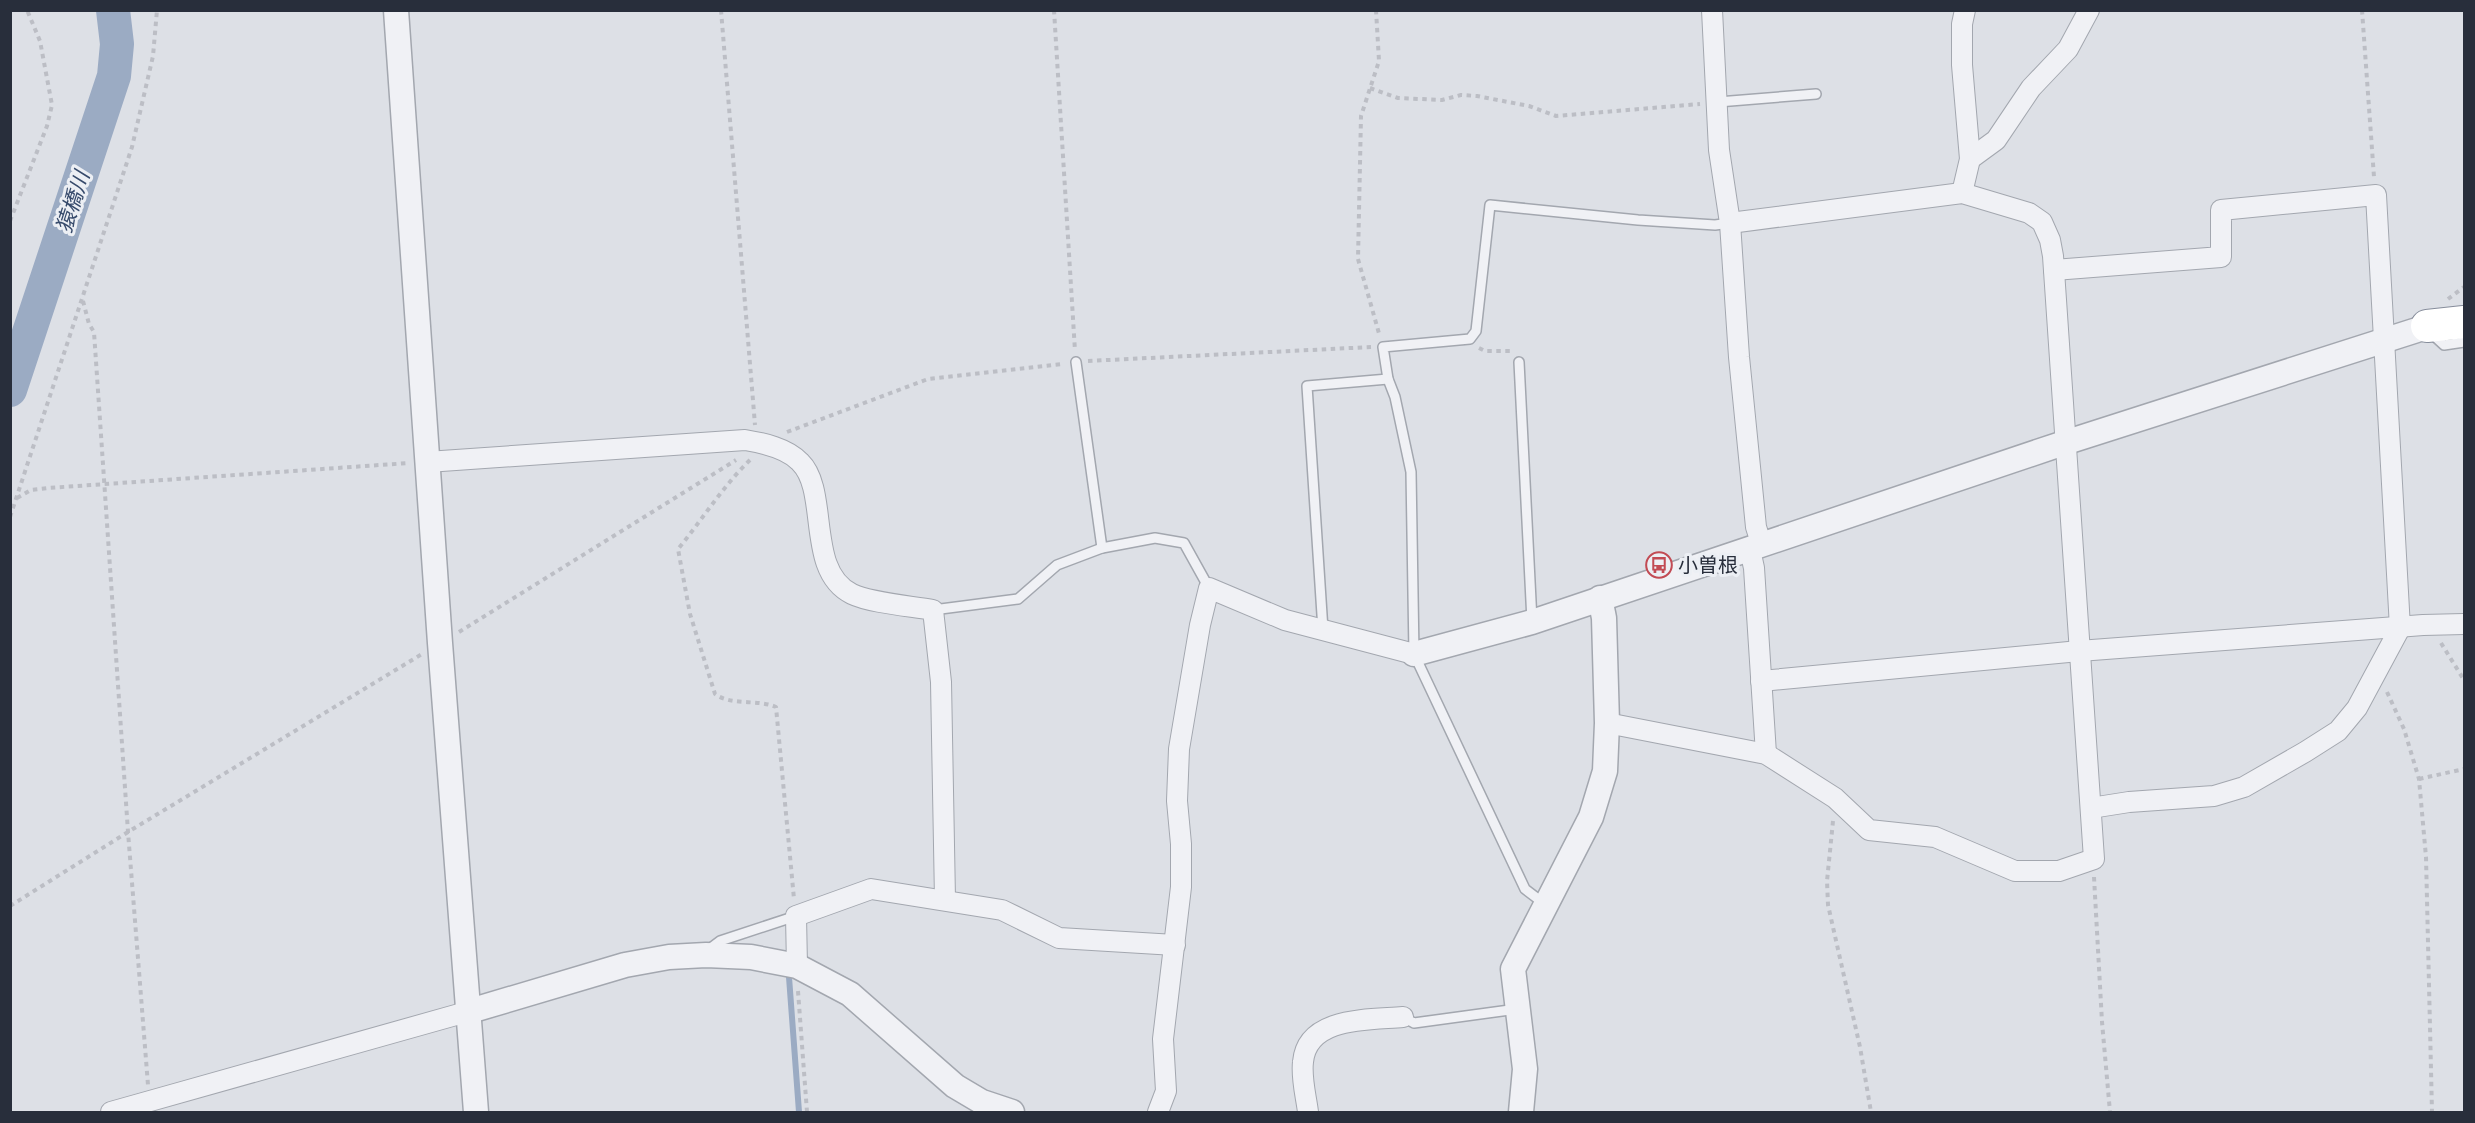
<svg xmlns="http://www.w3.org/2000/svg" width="2475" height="1123" font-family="'Public Sans','Noto Sans JP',sans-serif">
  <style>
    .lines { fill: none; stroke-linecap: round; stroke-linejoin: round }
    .stream { stroke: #9babc3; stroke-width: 6 }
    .river { stroke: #9babc3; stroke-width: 34 }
    .service-casing { stroke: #a3a7af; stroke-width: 12 }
    .minor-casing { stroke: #a3a7af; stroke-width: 22 }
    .tertiary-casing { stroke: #a3a7af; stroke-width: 27 }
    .trunk-casing { stroke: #868d9b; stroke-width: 34 }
    .path { stroke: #bcbec5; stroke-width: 4; stroke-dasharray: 4.5 4.5; stroke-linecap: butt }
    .service { stroke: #f0f1f5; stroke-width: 9 }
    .minor { stroke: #f0f1f5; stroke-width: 20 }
    .tertiary { stroke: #f0f1f5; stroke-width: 24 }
    .trunk { stroke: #fff; stroke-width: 32 }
    .labels { text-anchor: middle; stroke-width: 6; stroke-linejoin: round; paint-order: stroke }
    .poi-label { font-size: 20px; fill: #282e3b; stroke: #eceff4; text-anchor: start }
    .water-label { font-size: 21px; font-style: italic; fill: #364a6b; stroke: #eceff4 }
  </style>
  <rect width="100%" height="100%" fill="#dde0e6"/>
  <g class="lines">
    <path class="stream" d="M789,977L799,1112"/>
    <path class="river" d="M10,390L114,76L117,44L113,10"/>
    <g class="service-casing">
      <g id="service">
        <path d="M1718,102L1816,94"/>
        <path d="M2432,334L2444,345L2464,342"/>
        <path d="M1076,362L1102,548"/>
        <path d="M1519,362L1532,621"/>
        <path d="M933,610L1018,599L1057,565L1102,548L1155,538L1184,543L1209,588"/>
        <path d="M1323,630L1307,386L1388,379"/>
        <path d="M1546,905L1525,889L1414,654L1411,472L1395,397L1388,379L1383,347L1470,339L1476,331L1490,205L1638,220L1715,225L1730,223"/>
        <path d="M708,950L720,941L796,916"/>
        <path d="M1403,1017L1414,1023L1517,1009"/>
      </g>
    </g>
    <g class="minor-casing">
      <g id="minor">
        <path d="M1712,10L1719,150L1730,223L1739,357L1756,527L1762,546"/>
        <path d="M1970,159L1996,140L2031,88L2068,49L2089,10"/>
        <path d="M1962,193L1970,159L1962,65V24L1965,10"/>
        <path d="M2054,270L2221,257V210L2376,195L2400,628L2357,708L2338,731L2305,752L2244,787L2214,796L2129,802L2091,808"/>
        <path d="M427,462L745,440C763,443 787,448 800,462C830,491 805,571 852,594C871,603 910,606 933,610L941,682L945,899"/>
        <path d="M1750,550L1754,568L1766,754"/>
        <path d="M1761,681L2079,651L2423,625L2464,624"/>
        <path d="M1607,723L1766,754L1835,798L1869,830L1935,837L2015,871H2059L2094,859L2053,256L2050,240L2042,222L2029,213L1962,193L1730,223"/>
        <path d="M797,966L796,916L871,889L1002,910L1059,938L1175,945"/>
        <path d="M111,1112L470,1011"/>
        <path d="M1158,1112L1166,1091L1163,1039L1181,887V844L1177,801L1179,749L1200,625L1209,588L1285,620L1414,654"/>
        <path d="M1308,1112C1306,1096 1301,1078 1303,1062C1307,1016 1370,1020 1403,1017"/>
      </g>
    </g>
    <g class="tertiary-casing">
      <g id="tertiary">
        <path d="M396,10L440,643L476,1112"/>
        <path d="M1414,654L1532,622L2064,443L2442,322"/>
        <path d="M470,1011L625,965L669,957L706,955L751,957L797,966L850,994L955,1086L982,1102L1012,1112"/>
        <path d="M1521,1112L1525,1069L1513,969L1591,817L1605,771L1607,723L1604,618L1600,598"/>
      </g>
    </g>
    <g class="trunk-casing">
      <path id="trunk" d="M2427,326L2464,322"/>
    </g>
    <g class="path">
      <path d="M721,10L755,425"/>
      <path d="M1054,10L1075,351"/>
      <path d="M1376,10L1379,61L1361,116L1358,259L1380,337"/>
      <path d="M2362,10L2374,177"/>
      <path d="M1370,88L1398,98L1442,100L1461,95L1477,96L1529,106L1556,116L1700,104"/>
      <path d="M10,221L47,126L52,105L40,41L27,10"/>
      <path d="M2448,299L2464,287"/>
      <path d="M83,301L89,324L94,332L128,832L148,1085"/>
      <path d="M1479,348L1485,351H1512"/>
      <path d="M1088,361L1371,347"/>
      <path d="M787,432L928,379L1063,364"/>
      <path d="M750,460C723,486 702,520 678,549L690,614L715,694C731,706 758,699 776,707L794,899"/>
      <path d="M17,498L31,490L48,488L409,463"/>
      <path d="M10,517L132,147L153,56L157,10"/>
      <path d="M459,632L736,460"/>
      <path d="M2441,643L2464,680"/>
      <path d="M2387,692L2404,729L2419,779L2426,857L2432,1112"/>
      <path d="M2419,779L2464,769"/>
      <path d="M1833,821L1827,881L1828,905L1860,1047L1871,1112"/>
      <path d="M2094,877L2102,1022L2110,1112"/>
      <path d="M10,906L128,832L422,654"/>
      <path d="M798,991L807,1112"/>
    </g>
    <use href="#service" class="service"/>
    <use href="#minor" class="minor"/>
    <use href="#tertiary" class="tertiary"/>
    <use href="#trunk" class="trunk"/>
  </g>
  <defs>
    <g id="bus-ring" transform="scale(1.35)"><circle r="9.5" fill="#eceff4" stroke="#c24b54" stroke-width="1.5"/><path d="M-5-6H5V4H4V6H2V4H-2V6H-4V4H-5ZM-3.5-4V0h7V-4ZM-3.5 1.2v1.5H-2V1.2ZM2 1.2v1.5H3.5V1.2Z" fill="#c24b54"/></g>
  </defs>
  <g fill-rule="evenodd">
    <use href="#bus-ring" x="1659" y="565"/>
  </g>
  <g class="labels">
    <g class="poi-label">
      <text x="1678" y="572">小曽根</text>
    </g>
    <g class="water-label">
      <text transform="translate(73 202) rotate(-72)" y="7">猿橋川</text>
    </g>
  </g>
  <rect width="2475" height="1123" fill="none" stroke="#282e3b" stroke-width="24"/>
</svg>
